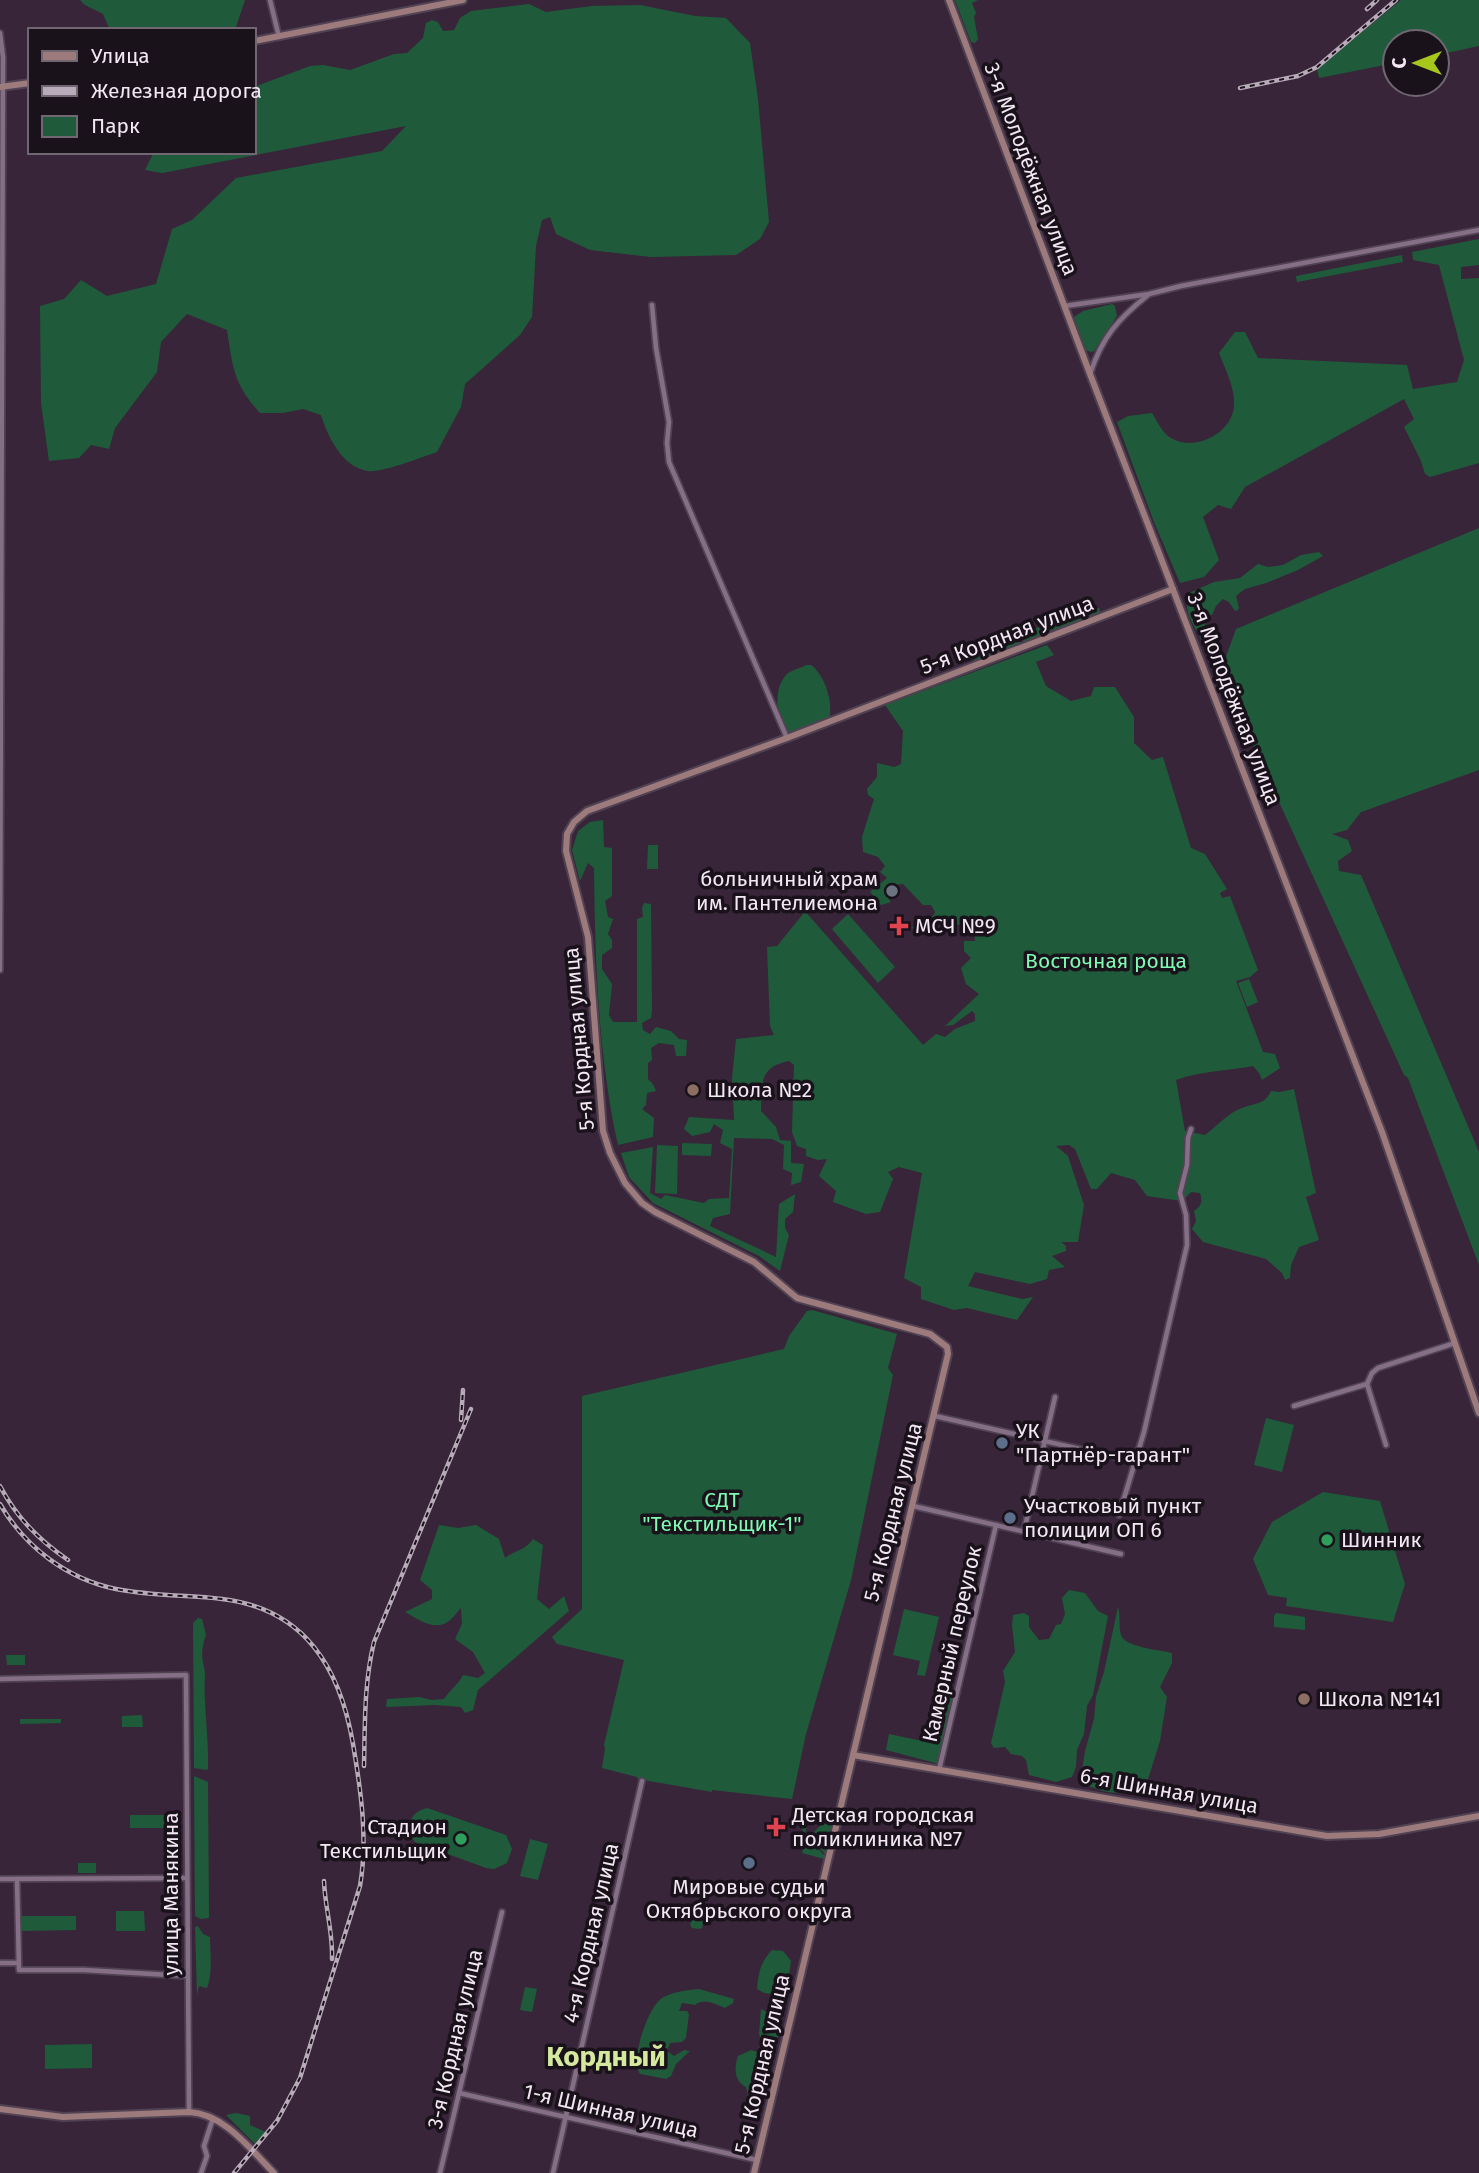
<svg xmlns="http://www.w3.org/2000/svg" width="1479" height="2173" font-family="'Fira Sans',sans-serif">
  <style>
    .green { fill: #1f5b3b }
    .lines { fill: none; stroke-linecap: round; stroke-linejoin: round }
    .minor-casing { stroke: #514253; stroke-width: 8 }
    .secondary-casing { stroke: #514253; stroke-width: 10 }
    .minor { stroke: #856f87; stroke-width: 4.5 }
    .secondary { stroke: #9d7b7c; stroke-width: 6 }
    .rail-casing { stroke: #b9aaba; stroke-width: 4.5 }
    .rail { stroke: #1a121b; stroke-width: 2; stroke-dasharray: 5; stroke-linecap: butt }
    .worship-dot { fill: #6b7280; stroke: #1a121b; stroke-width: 2.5 }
    .health-dot { fill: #e0444e; stroke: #1a121b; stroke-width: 2.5 }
    .education-dot { fill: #8d6e63; stroke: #1a121b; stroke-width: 2.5 }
    .service-dot { fill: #5c6f8a; stroke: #1a121b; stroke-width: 2.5 }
    .leisure-dot { fill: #2e9e5b; stroke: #1a121b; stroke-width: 2.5 }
    .labels { text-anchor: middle; stroke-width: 7; stroke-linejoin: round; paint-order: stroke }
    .street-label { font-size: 21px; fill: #f3e7f4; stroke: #1a121b }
    .poi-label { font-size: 21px; fill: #f3e7f4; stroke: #1a121b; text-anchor: start }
    .park-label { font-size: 21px; fill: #7efab3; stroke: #1a121b }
    .district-label { font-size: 28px; font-weight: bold; fill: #d5e99e; stroke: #1a121b }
  </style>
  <rect width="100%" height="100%" fill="#382539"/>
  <g class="green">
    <path d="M80,0H245L236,27L232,30H110L103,14L85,5Z"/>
    <path d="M955,0H978L972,3L976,13L974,17L978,39L975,43L971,42Z"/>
    <path d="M1401,0H1479V46L1437,55V42H1395V63L1319,78L1317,69Z"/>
    <path d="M529,4L546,12L592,6L640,5L695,16L726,18L750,43L758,99L769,222L760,239L736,255L651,257L590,250L556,234L550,217L542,220L536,246L532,317L520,335L465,384L461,407L437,452C422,457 382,473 368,471C342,467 328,437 321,415L303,409L283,413H260C233,383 233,368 227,330L187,314L161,342L157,372L115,428L109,449L91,445L79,458L49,461L41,403L40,306L64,299L81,280L107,296L156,284L172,229L192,220L236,178L382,151L406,126L162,173L145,170L154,152H254V87L310,66L323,65L350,70L394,54L407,53L423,38L426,23L432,20L438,22L443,31L454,30L460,18L471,11Z"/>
    <path d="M1479,239V265L1461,267V279L1479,278V463L1430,477L1425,474L1421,461L1404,427L1414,419L1404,399L1245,487L1231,509L1218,505L1203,517L1219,560L1204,577L1180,583L1154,522L1117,422L1128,416L1152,413C1157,421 1161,430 1168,436C1192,454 1233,434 1234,405C1235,387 1225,369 1219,353L1235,332H1245L1258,358L1407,365L1413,389L1457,382L1464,360L1439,265L1413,260L1412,252Z"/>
    <path d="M1402,255L1403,262L1297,282L1296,276Z"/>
    <path d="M1112,304L1115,306L1117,316L1094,351L1091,352L1085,350L1074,317L1083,311Z"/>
    <path d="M1479,528V770L1361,812L1347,830L1332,834L1348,840L1352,851L1338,861L1339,871L1361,875L1479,1152V1265L1408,1078L1404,1075L1220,673L1236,629Z"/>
    <path d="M1319,552L1323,556L1298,570L1266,583L1245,589L1236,596L1239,608L1237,611L1234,610L1229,602L1223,599L1216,606L1212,615H1202L1207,631L1214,635L1213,650L1207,652C1201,633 1180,614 1189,593L1214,582L1240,578L1258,564L1268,567L1283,565L1301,555Z"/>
    <path d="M1092,608H1099L1100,611L1094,619L1073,628L1048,631L1039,639L1024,642L1023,640L1026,633L1049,622H1061Z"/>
    <path d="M1016,637L1019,638L1021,645L986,659L974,660L973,652L992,640Z"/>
    <path d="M1047,645L1054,655L1036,662L1046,686L1071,701L1091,696L1094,687H1115L1134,717V743L1152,760L1163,757L1191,848L1205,854L1227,889L1220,893L1222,898L1230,896L1258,970L1250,977L1236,981L1263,1052L1275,1054L1280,1068L1262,1080L1259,1073L1253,1066C1227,1071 1200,1071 1176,1080L1185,1131L1205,1135C1216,1127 1229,1112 1242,1108C1254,1103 1265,1105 1271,1091L1280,1092L1294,1089L1316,1193L1306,1197L1319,1240L1299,1247L1291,1265L1290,1278L1285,1280L1282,1273L1266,1259L1203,1242L1192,1229L1196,1221L1194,1211C1201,1206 1203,1202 1200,1193L1191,1192L1182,1201L1147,1196L1135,1180L1111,1173L1097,1189H1091L1075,1149L1069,1145L1056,1146L1068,1156L1084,1205L1078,1242H1061L1066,1246V1251L1052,1256L1065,1267L1049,1270L1047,1279L1030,1284L975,1272L968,1286L1022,1299L1033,1297L1017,1320L967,1308L954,1310L921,1299V1287L904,1278L922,1173L899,1167L888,1172L893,1179L880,1212L866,1214L833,1202L836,1191L819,1176L827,1159L818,1160L806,1156V1149L797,1146L792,1132L794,1065L789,1061C758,1067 762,1085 761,1111L776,1127L780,1140L791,1141V1163L804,1164L801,1182L791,1185L792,1173L783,1169L784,1145L772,1139L734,1138L730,1214L713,1218L710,1226L776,1257L779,1204L795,1194L793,1212L785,1219V1228L789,1235L780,1271L759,1256L653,1203L629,1177L621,1153L653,1147L650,1193L661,1199L665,1195L704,1203L709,1199L729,1198L732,1149L720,1143L723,1130L714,1124L710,1132L692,1136L684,1129L689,1117L734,1120L732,1078L736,1039L774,1035L770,1026L767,947L777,946L803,914L801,909H803L923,1045L936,1034L945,1037L955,1029L975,1021V1014L972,1011L953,1025L945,1026L979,994L966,984L961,968L971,958L964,951V941H975L974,932C961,926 951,920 936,922L939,928L930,933L911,928L927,916H933L935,912L931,905H923L903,884L894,885L884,893L891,902L881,905L870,892L887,878L880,872L885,866L878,857L863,852L862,837L874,799L868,795L867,789L877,777V763L894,767L901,764L903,731L885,705Z"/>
    <path d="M807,665H811C825,675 834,704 829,720L788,734C777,719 772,691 786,675C791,670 800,668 807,665Z"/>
    <path d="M603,820L604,847L612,848V896L605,901L608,917L613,919L608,934L612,940V948L602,955V969L612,984L609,1015L613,1022H637V919L643,917L642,908L644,903L651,904L652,1010L651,1018L642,1023L643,1030L650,1034L656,1027L671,1031L679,1039L687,1040L686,1056H676L674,1045L659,1043L651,1048L652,1060L648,1063V1079L653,1084L656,1091L647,1093L646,1105L642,1109L654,1118L653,1137L618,1145C598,1055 595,960 594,868L588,863L580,881L572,850L578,831L590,822Z"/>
    <path d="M648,845H658V869H647Z"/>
    <path d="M848,914L895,967L878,983L832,929Z"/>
    <path d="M1249,979L1258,1002L1247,1007L1238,983Z"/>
    <path d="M682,1143L712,1144L711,1156L682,1155Z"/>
    <path d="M657,1145L678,1146L677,1194L655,1193Z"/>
    <path d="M812,1310L897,1334L888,1368L893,1375L851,1580L806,1734L792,1799L712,1790V1792L638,1779L637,1777L602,1768L605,1749L604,1745L624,1660L557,1644L552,1637L582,1609V1396L784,1349L789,1336L807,1311Z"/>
    <path d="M1266,1418L1294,1425L1282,1472L1254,1465Z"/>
    <path d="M1323,1492L1380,1501L1405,1584L1393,1622L1286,1606L1287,1598L1268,1595L1253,1559L1272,1522Z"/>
    <path d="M439,1525L458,1528L476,1525L499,1539L505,1558C515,1550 525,1551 533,1539L543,1545L537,1599L549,1609L564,1596L569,1611L478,1690L473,1710L465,1713L461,1707L435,1705L386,1707L387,1699L419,1697L432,1700L444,1699C450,1690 458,1685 463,1675L478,1678L485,1673L473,1652L455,1639L462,1624L461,1608C457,1612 453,1618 449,1621C435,1632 418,1619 405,1612L432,1599V1590L420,1580Z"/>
    <path d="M1069,1590L1085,1593L1098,1611L1108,1616L1093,1695L1087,1706L1084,1734L1077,1750L1076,1767L1072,1777L1056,1782L1029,1775L1026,1760L1022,1756L1011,1754L1005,1747L994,1748L991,1743L1005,1682L1003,1671L1015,1652L1012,1625L1013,1615L1024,1613L1029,1616V1627L1039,1640L1049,1639L1056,1625L1061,1624L1065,1614L1062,1598Z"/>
    <path d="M1118,1607C1121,1616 1118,1626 1121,1635C1124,1647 1160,1650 1172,1653V1663L1160,1687L1167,1697L1160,1741L1148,1779L1144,1784C1135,1785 1129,1790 1121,1792C1107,1795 1093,1787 1080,1783L1085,1751L1094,1719L1096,1697L1104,1672Z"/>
    <path d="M904,1609L939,1617L925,1676L917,1675L920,1661L893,1655Z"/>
    <path d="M1276,1613L1305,1617V1630L1274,1627V1616Z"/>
    <path d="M198,1618L202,1619L206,1635C203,1643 201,1652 203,1662C203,1665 205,1670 205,1673C203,1705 209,1736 208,1769L206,1770L194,1768L193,1623Z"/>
    <path d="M6,1655H25V1665H7Z"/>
    <path d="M939,1692L955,1695L939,1764L886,1750L889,1734L927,1742Z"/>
    <path d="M142,1715L143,1727H122V1716Z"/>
    <path d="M20,1719H61V1723L20,1724Z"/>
    <path d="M194,1776L208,1782L209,1918L201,1919L195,1916Z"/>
    <path d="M427,1808L506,1835L512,1849L507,1863L494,1869L486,1868L415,1842C404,1827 410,1812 427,1808Z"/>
    <path d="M793,1812L809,1816L805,1834L791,1814Z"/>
    <rect x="130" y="1815" width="38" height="13"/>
    <path d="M827,1819L833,1821L829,1837L823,1836L829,1838L825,1854L809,1837Z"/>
    <path d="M806,1836L825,1856L824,1859L802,1853Z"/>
    <path d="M530,1839L548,1844L538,1880L520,1876Z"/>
    <rect x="78" y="1863" width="18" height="10"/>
    <path d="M697,1904L704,1906L706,1909L702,1928L699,1929L692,1928L690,1925Z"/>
    <path d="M116,1911H144L145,1931H116Z"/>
    <path d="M21,1916H76V1930L21,1931Z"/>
    <path d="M198,1926L203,1934L210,1937C210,1953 213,1973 207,1988L199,1986L197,1995L195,1927Z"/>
    <path d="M772,1950L783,1951L791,1961L787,1989L779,1995L764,1993L757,1989C758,1974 761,1961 772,1950Z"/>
    <path d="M525,1987L537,1989L532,2012L520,2010Z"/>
    <path d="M699,1989L734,1999L733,2003L725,2008C716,2005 705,1997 695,2005L682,2003L679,2011H687L689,2014L686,2038L682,2042L670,2043L667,2051L674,2056L684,2050L690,2051L676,2064L671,2076L666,2079L640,2074C630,2059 648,2007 662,1998C672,1992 686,1990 699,1989Z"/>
    <path d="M761,2009L769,2013L780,2014L782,2019L776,2043L762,2041L759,2034Z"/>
    <path d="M92,2044V2068L45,2069V2045Z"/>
    <path d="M751,2050L772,2057L763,2097L758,2100L748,2096L746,2087C734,2081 734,2068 738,2056Z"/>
    <path d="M236,2113L250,2116V2125L266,2132L256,2145L226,2115Z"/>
  </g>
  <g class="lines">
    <g class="minor-casing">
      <g id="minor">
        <path d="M270,0L279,37"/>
        <path d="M0,33L3,57L0,970"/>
        <path d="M652,305L656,348L669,422L667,443L669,462L787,738"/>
        <path d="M1065,306L1149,294L1181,286L1479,230"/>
        <path d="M1090,374C1102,337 1118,319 1148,295"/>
        <path d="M1294,1406L1367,1384"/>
        <path d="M935,1416L1137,1462"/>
        <path d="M1386,1445L1367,1384L1372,1373L1378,1368L1455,1343"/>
        <path d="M913,1506L1121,1554"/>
        <path d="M1119,1515L1144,1432L1187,1245L1186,1215L1180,1193L1187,1165L1188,1138L1191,1129"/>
        <path d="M1024,1531L1055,1397"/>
        <path d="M0,1679L186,1675L189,2112"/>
        <path d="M939,1770L996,1525"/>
        <path d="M0,1879L187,1878"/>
        <path d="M17,1879L19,1970H84L187,1976"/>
        <path d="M0,1963H18"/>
        <path d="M459,2093L757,2160"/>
        <path d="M201,2173L207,2156L204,2146L213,2118"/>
        <path d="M440,2173L502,1912"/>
        <path d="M553,2173L642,1781"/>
      </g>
    </g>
    <g class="secondary-casing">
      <g id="secondary">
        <path d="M949,0L1090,374L1382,1132L1479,1413"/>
        <path d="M254,41L463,0"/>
        <path d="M0,87L30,83"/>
        <path d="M853,1755L1327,1836L1379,1834L1479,1816"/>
        <path d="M0,2109L63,2117L189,2112C225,2114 250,2149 274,2173"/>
        <path d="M754,2173L948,1354L947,1347L930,1334L797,1298L754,1262L655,1212L642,1203L625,1183L610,1153L603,1131L588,937L566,851L567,834L574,822L587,811L787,738L1173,589"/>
      </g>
    </g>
    <use href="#minor" class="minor"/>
    <use href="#secondary" class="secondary"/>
    <g class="rail-casing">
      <g id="rail">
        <path d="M1367,9L1377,0"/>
        <path d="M1240,88L1298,76L1317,67L1396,0"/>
        <path d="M461,1420L463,1390"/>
        <path d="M0,1486C17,1518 39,1540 68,1560"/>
        <path d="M0,1504C25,1547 67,1579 116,1589C151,1596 187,1595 222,1599C305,1609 340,1668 353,1744C361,1791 368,1839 360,1886L300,2078L277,2121L234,2173"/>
        <path d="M364,1766C365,1724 364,1683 374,1642L471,1409"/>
        <path d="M324,1881C325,1908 333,1932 332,1959"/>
      </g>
    </g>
    <use href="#rail" class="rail"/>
  </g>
  <circle class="worship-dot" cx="892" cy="891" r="7"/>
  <g class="health-dot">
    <path d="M895.5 915.5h7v7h7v7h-7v7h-7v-7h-7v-7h7z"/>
    <path d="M772.5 1816.5h7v7h7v7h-7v7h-7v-7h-7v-7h7z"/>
  </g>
  <g class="education-dot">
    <circle cx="693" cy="1090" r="7"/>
    <circle cx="1304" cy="1699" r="7"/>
  </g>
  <g class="service-dot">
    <circle cx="1002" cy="1443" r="7"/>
    <circle cx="1010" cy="1518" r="7"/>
    <circle cx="749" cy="1863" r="7"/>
  </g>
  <g class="leisure-dot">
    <circle cx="1327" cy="1540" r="7"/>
    <circle cx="461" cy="1839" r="7"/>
  </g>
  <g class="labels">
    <g class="street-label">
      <text transform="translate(1031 169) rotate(69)" y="7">3-я Молодёжная улица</text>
      <text transform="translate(1007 635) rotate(-21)" y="7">5-я Кордная улица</text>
      <text transform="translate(1234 699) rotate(69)" y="7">3-я Молодёжная улица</text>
      <text transform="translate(579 1039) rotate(-95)" y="7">5-я Кордная улица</text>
      <text transform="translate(893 1512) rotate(-76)" y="7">5-я Кордная улица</text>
      <text transform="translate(952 1644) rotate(-77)" y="7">Камерный переулок</text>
      <text transform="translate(1169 1791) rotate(10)" y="7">6-я Шинная улица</text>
      <text transform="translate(171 1894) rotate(-90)" y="7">улица Манякина</text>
      <text transform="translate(591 1933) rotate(-77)" y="7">4-я Кордная улица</text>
      <text transform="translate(455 2039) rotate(-77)" y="7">3-я Кордная улица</text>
      <text transform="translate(762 2064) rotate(-77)" y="7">5-я Кордная улица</text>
      <text transform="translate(611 2111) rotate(13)" y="7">1-я Шинная улица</text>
    </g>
    <g class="poi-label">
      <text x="878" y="886" text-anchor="end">больничный храм<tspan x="878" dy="24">им. Пантелиемона</tspan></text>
      <text x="915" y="933">МСЧ №9</text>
      <text x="707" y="1097">Школа №2</text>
      <text x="1016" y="1438">УК<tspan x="1016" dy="24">"Партнёр-гарант"</tspan></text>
      <text x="1024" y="1513">Участковый пункт<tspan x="1024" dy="24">полиции ОП 6</tspan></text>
      <text x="1341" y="1547">Шинник</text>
      <text x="1318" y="1706">Школа №141</text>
      <text x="792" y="1822">Детская городская<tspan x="792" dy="24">поликлиника №7</tspan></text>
      <text x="447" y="1834" text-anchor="end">Стадион<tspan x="447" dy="24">Текстильщик</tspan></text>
      <text x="749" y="1894" text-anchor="middle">Мировые судьи<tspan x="749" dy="24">Октябрьского округа</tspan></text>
    </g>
    <g class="park-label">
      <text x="1106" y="968">Восточная роща</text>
      <text x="722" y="1507">СДТ<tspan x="722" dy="24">"Текстильщик-1"</tspan></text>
    </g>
    <g class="district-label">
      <text x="606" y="2066">Кордный</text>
    </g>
  </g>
  <rect x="28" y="28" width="228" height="126" fill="#1a121b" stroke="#716772" stroke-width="2"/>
  <rect x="42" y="51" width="35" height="10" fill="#9d7b7c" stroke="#716772" stroke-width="2"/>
  <text x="91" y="63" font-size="21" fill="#f3e7f4">Улица</text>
  <rect x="42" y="86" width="35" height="10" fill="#b9aaba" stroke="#716772" stroke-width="2"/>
  <text x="91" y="98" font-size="21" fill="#f3e7f4">Железная дорога</text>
  <rect x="42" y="116" width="35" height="21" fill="#1f5b3b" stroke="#716772" stroke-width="2"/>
  <text x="91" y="133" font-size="21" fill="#f3e7f4">Парк</text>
  <g transform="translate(1416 63) rotate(270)"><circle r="33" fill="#1a121b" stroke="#716772" stroke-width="2"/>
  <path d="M0-5L12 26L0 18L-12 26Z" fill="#a8c71d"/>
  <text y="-10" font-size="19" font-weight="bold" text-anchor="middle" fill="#f3e7f4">С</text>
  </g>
</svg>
